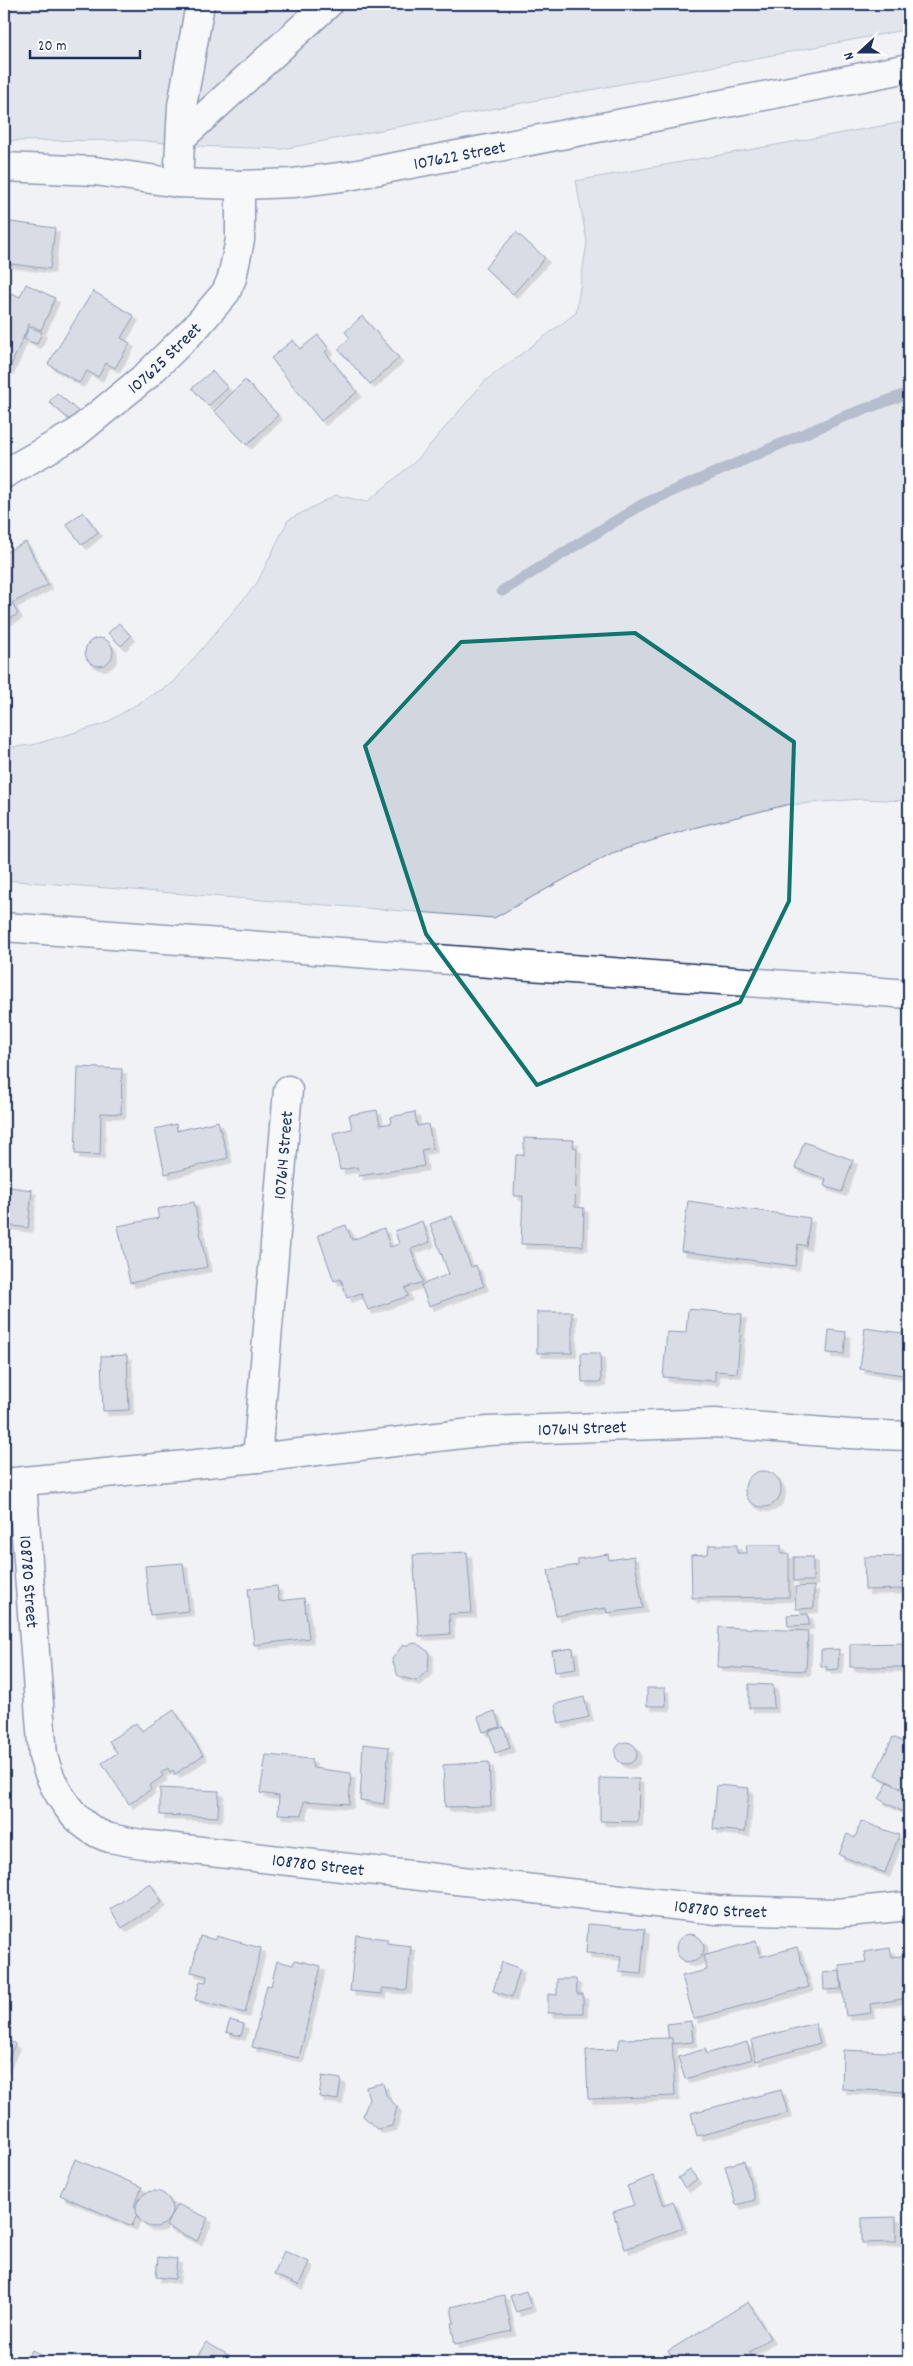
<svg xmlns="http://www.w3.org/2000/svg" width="913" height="2366" font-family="Dekko,sans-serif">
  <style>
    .green { fill: #d2d6df; stroke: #76829e }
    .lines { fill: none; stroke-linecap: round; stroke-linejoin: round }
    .stream { stroke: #707c9a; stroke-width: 11 }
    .building { fill: #bcc2d0; stroke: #1b2f5e; filter: url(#shadow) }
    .minor-casing { stroke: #1b2f5e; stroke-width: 31 }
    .major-casing { stroke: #1b2f5e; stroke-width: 31 }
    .minor { stroke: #fff; stroke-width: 28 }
    .major { stroke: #fff; stroke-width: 28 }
    .marked { fill: none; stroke: #0f766e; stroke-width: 4; stroke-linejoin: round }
    .labels { text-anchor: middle; stroke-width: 5; stroke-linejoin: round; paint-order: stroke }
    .street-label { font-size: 18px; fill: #1b2f5e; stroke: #fff }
  </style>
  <defs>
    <filter id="shadow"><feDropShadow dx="4.5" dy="4.5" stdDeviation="0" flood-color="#0004"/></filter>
  </defs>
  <rect width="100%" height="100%" fill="#f1f2f5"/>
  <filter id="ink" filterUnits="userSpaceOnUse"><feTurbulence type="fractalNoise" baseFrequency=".02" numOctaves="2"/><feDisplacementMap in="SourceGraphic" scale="10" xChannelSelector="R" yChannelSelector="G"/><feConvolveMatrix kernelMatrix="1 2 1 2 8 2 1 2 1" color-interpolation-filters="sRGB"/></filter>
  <g filter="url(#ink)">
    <g class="green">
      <path d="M4,4H909V29L282,149L193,146L137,140L4,141Z"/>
      <path d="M909,121V801L861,799L786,805L693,828L612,853L494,918L4,880V748L32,745L104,724L174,682L257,583L288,520L336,495L367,502L418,459L485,381L576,313L587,242L576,181Z"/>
    </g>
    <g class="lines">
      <path class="stream" d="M502,591L643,504L843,417L909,393"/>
    </g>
    <g class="building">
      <path d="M4,221L55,228L50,269L4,263Z"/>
      <path d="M516,232L545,258L513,294L485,268Z"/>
      <path d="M26,284L55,298L41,330L29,324L9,370L4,367V305L6,307L12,293L20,297Z"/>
      <path d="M93,291L134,316L121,338L130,343L115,368L106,363L98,377L87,371L79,383L48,364Z"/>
      <path d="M362,316L399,358L370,384L338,349L350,338L345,332Z"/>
      <path d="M29,327L42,332L37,344L24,339Z"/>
      <path d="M318,335L329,349L325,352L357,392L321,421L271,358L293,340L300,349Z"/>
      <path d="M212,371L228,388L208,406L192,388Z"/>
      <path d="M245,380L278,415L247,445L214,411Z"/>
      <path d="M57,393L79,412L71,421L49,402Z"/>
      <path d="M83,512L98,532L82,545L66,524Z"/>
      <path d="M26,542L48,585L12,603L18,614L4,622V553Z"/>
      <path d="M119,623L131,636L121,646L108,633Z"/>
      <circle cx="99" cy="652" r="14"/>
      <path d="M78,1067L122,1069L121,1114L101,1113L100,1155L75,1154Z"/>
      <path d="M377,1110L380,1125L392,1123L391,1117L415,1112L417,1126L428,1124L433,1148L421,1150L424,1166L359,1176L358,1167L340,1170L333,1133L352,1129L349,1115Z"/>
      <path d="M218,1121L228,1158L165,1174L155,1129L176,1124L177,1131Z"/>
      <path d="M524,1138L574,1140L573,1147L577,1148L575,1207L584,1208L583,1246L521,1244L523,1196H514L516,1155H524Z"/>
      <path d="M804,1142L853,1160L842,1192L824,1186L826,1179L795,1168Z"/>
      <path d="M10,1187L32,1190L28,1228L6,1225Z"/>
      <path d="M688,1201L810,1218L806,1246L798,1244L795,1266L681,1251Z"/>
      <path d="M194,1202L207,1267L130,1283L118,1226L159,1218L157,1209Z"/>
      <path d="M452,1216L471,1267L476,1265L484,1286L429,1306L421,1285L449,1274L430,1224Z"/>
      <path d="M422,1221L430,1242L411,1249L423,1282L405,1288L408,1296L368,1310L361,1293L347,1298L341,1279L334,1281L318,1235L346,1225L352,1240L384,1228L390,1247L399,1244L395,1231Z"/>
      <path d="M688,1309L742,1314L737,1373L715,1371V1381L663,1377L667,1332L686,1333Z"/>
      <rect x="537" y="1312" width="35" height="41"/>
      <path d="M865,1328L909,1334L904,1375L860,1369Z"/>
      <path d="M829,1330L846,1332L844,1354L827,1353Z"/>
      <path d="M581,1353H600L601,1382H582Z"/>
      <path d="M127,1355L129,1410L103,1411L101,1356Z"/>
      <circle cx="763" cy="1489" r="18"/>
      <path d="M709,1545H737V1553H747L746,1545H781V1554H789V1597L692,1598L691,1555L708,1554Z"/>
      <path d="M467,1552L472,1613L449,1614L450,1634L419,1636L413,1555Z"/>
      <path d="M608,1554L609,1560L634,1556L643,1608L607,1613L606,1608L556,1616L548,1570L578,1565V1559Z"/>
      <path d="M907,1556L908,1589L865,1590L864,1557Z"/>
      <rect x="794" y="1557" width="19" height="24"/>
      <path d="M183,1563L189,1611L150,1615L145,1566Z"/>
      <path d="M277,1586L279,1601L304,1598L309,1638L254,1645L248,1589Z"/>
      <path d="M814,1586V1608L796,1609L795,1587Z"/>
      <path d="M808,1614L809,1625L788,1626L787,1615Z"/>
      <path d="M719,1627L808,1631L806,1671L717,1667Z"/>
      <path d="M416,1643L429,1652L428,1670L416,1681L398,1676L392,1659L402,1646Z"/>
      <path d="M909,1643V1667H850V1644Z"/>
      <path d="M573,1648L576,1669L555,1672L552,1651Z"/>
      <path d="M839,1649L838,1669L827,1670V1667L821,1666V1650Z"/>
      <path d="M749,1684L773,1685L774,1708H749Z"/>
      <path d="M647,1688H665L666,1706H647Z"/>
      <path d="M584,1697L589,1717L559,1724L555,1704Z"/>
      <path d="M174,1710L203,1755L175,1774L173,1770L170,1772L168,1768L161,1773L163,1776L149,1786L151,1789L129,1804L102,1763L117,1753L109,1741L136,1723L142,1731Z"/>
      <path d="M495,1711L500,1727L483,1732L478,1717Z"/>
      <path d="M504,1727L510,1748L495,1753L489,1731Z"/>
      <path d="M893,1737L909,1745V1792L875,1775Z"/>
      <circle cx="626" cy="1753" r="11"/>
      <path d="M363,1744L389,1747L384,1804L360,1800Z"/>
      <path d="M266,1755L311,1759L313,1768L351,1773L349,1804L304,1801L302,1815L278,1814L279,1796L260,1793Z"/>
      <path d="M489,1762L491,1806L445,1807L443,1765Z"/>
      <path d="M600,1778L639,1779L638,1822L600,1821Z"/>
      <path d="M888,1782L909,1793V1815L879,1799Z"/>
      <path d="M717,1785L749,1788L745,1832L713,1829Z"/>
      <path d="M160,1788L219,1791L218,1817L160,1815Z"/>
      <path d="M861,1821L899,1835L885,1873L839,1855L847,1834L855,1838Z"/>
      <path d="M150,1883L162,1902L122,1928L110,1909Z"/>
      <path d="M588,1924L645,1929L641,1974L619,1972L621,1956L586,1953Z"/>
      <circle cx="690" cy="1948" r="14"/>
      <path d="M356,1935L387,1939V1943L411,1946L407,1990L382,1988V1994L350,1991Z"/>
      <path d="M200,1936L216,1940V1936L261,1948L245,2013L195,2000L200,1981L206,1982L207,1976L191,1972Z"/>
      <path d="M756,1941L760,1957L797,1947L809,1987L694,2019L682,1976L707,1970L703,1956Z"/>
      <path d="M890,1948L892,1957L909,1955V1998L870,2004L871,2013L846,2016L839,1965L866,1962L864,1952Z"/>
      <path d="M295,1960L321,1966L299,2058L252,2047L267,1985L271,1986L277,1961L293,1965Z"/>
      <path d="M502,1962L520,1968L512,1997L493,1991Z"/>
      <path d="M840,1971L841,1989L824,1990L823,1973Z"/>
      <path d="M557,1979H576L577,1994H583V2013H548V1994L557,1995Z"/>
      <path d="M230,2020L244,2024L241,2036L226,2032Z"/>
      <path d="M691,2021L693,2042L669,2044L667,2024Z"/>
      <path d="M815,2023L820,2043L756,2061L751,2040Z"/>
      <path d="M4,2038L15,2044L4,2069Z"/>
      <path d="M672,2038L675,2096L588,2099L586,2050L618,2049L620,2039Z"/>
      <path d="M747,2042L752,2059L685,2079L678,2057L705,2049L706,2054Z"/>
      <path d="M843,2050L909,2053V2092L842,2089Z"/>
      <path d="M322,2076L341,2079L338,2100L319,2097Z"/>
      <path d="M383,2083L386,2095L397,2107L392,2126L377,2129L363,2116L369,2099L366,2087Z"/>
      <path d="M781,2090L788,2113L697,2136L691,2113Z"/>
      <path d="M75,2159L142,2187L134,2206L139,2209L132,2226L60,2195Z"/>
      <path d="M744,2161L755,2200L736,2205L725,2166Z"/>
      <path d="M690,2170L697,2179L685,2188L678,2178Z"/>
      <path d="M653,2176L664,2205L673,2201L683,2228L625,2249L613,2212L634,2205L627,2186Z"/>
      <circle cx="154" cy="2209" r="18"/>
      <path d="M177,2204L208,2218L197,2241L166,2226Z"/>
      <path d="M896,2217V2242L862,2243V2218Z"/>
      <path d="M284,2251L309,2262L299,2285L274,2275Z"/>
      <path d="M158,2257L177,2259L175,2279L156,2277Z"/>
      <path d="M526,2291L531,2307L516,2312L510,2296Z"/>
      <path d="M504,2295L512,2331L455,2344L451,2323H454L451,2307Z"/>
      <path d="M748,2302L770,2338L749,2352L752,2356L742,2362H675L668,2351Z"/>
      <path d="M206,2342L230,2356L227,2362L195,2361Z"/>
      <path d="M32,2350L54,2362H25Z"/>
    </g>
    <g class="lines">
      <g class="minor-casing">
        <g id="minor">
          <path d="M182,137L328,4"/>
          <path id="s1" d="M4,167L95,171L178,183L240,185L293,183L348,176L909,68"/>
          <path d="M178,183L182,106L200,4"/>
          <path id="s2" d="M4,474L75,434L146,376L196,327L226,292L232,278L240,240V185"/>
          <path id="s3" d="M257,1458L288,1090"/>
          <path id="s4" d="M4,1483L257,1458L488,1431L715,1423L850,1434L909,1436"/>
          <path id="s5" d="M22,1483L43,1756C52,1789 75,1828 110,1838C123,1841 136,1843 149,1845L717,1910L837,1913L909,1906"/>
        </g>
      </g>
      <g class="major-casing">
        <path id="major" d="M4,927L909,994"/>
      </g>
      <use href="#minor" class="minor"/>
      <use href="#major" class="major"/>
    </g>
  </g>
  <path d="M0 0H913V2366H0ZM635,633L794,742L789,901L740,1002L537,1085L426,934L365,746L461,642Z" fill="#f1f2f5" fill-opacity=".55" fill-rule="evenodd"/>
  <path class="marked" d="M635,633L794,742L789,901L740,1002L537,1085L426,934L365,746L461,642Z"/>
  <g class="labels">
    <g class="street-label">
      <text dy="6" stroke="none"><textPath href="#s1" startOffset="459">107622 Street</textPath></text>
      <text dy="6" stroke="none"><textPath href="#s2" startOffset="199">107625 Street</textPath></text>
      <text dy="6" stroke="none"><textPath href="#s3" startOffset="304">107614 Street</textPath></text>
      <text dy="6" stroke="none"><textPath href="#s4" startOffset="581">107614 Street</textPath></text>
      <text dy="6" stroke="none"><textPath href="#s5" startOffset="99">108780 Street</textPath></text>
      <text dy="6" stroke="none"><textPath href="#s5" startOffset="594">108780 Street</textPath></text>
      <text dy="6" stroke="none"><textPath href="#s5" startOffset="999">108780 Street</textPath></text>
    </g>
  </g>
  <rect width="913" height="2366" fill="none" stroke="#fff" stroke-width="20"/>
  <rect x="10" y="10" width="893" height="2346" fill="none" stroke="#1b2f5e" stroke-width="2" filter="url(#ink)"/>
  <g transform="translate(860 52) rotate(249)" stroke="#ffffff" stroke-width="4" paint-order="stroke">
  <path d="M0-4L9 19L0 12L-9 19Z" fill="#1b2f5e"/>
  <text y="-8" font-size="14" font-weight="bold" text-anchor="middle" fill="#1b2f5e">N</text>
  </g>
  <path d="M30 50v8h110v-8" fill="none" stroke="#1b2f5e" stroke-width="2.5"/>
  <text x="38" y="50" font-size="15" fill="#1b2f5e" stroke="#ffffff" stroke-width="4" paint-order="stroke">20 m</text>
</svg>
